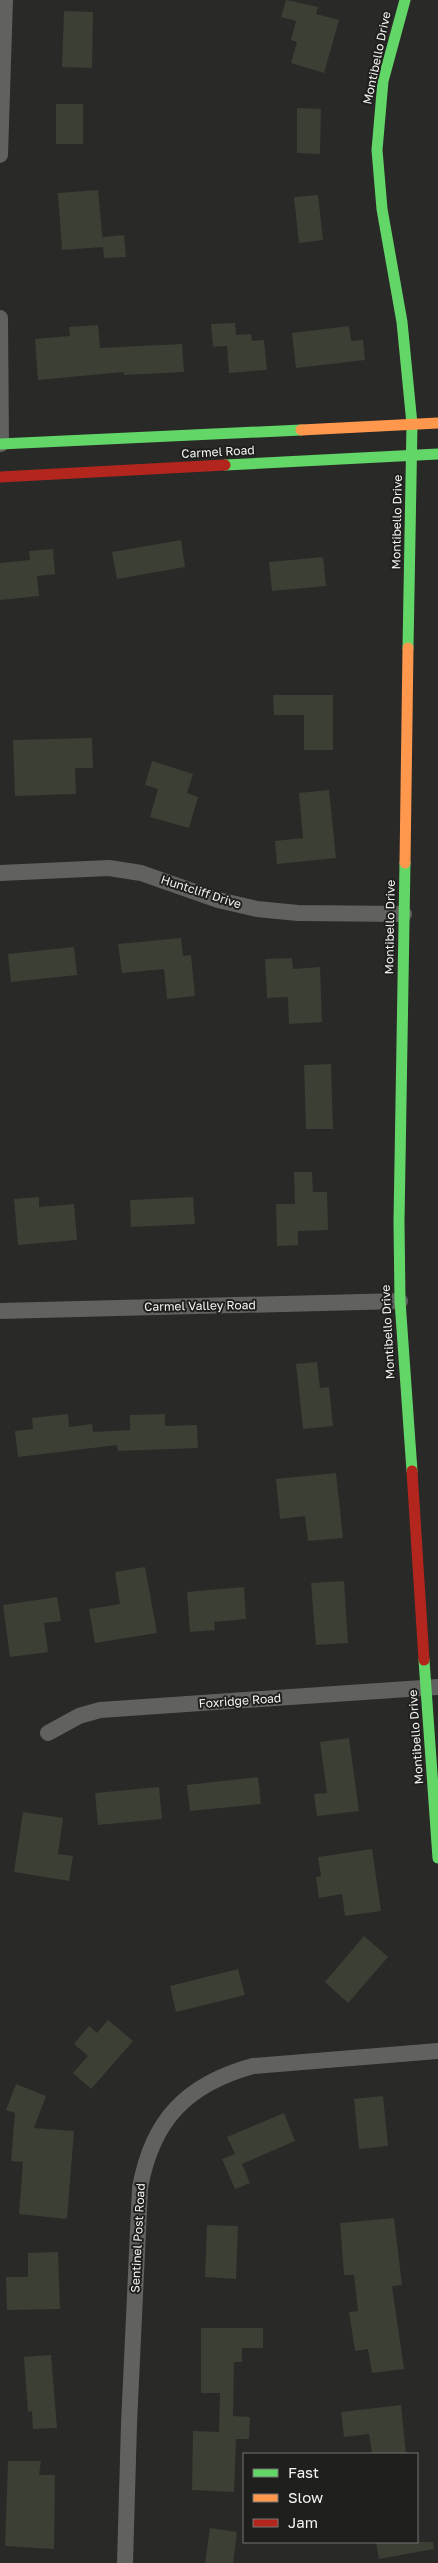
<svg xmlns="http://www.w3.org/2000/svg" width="438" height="2563" font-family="'Golos Text',sans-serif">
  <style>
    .building { fill: #3c3f33 }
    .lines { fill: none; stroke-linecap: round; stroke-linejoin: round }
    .street { stroke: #616160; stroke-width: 16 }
    .fast { stroke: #63d668; stroke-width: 11 }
    .slow { stroke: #ff974d; stroke-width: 11 }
    .jam { stroke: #b3261e; stroke-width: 11 }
    .labels { text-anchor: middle; stroke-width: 4; stroke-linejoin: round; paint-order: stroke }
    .street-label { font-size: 12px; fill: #f4f5f3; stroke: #1f201e }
  </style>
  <rect width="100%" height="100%" fill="#292928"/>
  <g class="building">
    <path d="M286,0L318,7L316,14L339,20L324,73L291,63L297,42L291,40L296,21L281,17Z"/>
    <path d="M64,11L93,12L92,68L62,67Z"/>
    <rect x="56" y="104" width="27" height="40"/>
    <path d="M297,108L321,109L320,154L297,153Z"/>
    <path d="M98,190L103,243V237L124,235L126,257L104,258L103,247L62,250L58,193Z"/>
    <path d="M318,195L323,240L299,243L294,197Z"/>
    <path d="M235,323L236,335L251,334L252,341L264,340L267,370L229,373L227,346L213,347L211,324Z"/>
    <path d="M98,325L100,348L182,344L184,372L124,375V372L38,380L35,339L70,336L69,327Z"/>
    <path d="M349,326L351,341L363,340L365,360L296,368L292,333Z"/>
    <path d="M181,540L185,567L117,579L112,552Z"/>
    <path d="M53,549L55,574L37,576L39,596L0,600V563L30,560L29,551Z"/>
    <path d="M323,557L326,586L272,591L269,562Z"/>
    <path d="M273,695H333V750H304V715H274Z"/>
    <path d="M92,738L93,768H75L76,794L15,796L13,740Z"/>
    <path d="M152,761L193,774L187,793L198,797L189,828L150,817L158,789L145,785Z"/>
    <path d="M329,790L336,858L277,864L275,841L303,838L299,793Z"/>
    <path d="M181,938L183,956L191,955L195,996L167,999L164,969L122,973L118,944Z"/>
    <path d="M74,947L77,975L11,982L8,954Z"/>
    <path d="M292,958L293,969L320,967L322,1022L289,1024L288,997L267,998L265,959Z"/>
    <path d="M331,1064L333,1129H306L304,1065Z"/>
    <path d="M294,1172H312L313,1192H327L328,1230L298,1231V1245L277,1246L276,1204H295Z"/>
    <path d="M39,1197V1207L74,1204L77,1240L18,1245L14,1199Z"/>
    <path d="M193,1197L195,1224L131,1227L130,1200Z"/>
    <path d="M317,1362L320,1388L329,1387L333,1426L303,1429L296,1364Z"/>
    <path d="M68,1414L69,1427L92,1424L93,1432L130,1430V1415L165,1414V1426L197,1425L198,1448L118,1451L117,1445L18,1457L15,1431L33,1429L32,1418Z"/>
    <path d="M336,1473L343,1538L308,1541L305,1516L280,1519L276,1479Z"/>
    <path d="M145,1567L157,1633L95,1643L89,1609L120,1604L115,1572Z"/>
    <path d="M344,1581L348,1643L316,1645L311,1583Z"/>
    <path d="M244,1587L246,1619L214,1622L215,1630L190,1632L187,1592Z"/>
    <path d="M57,1597L61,1621L44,1623L48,1652L10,1657L3,1605Z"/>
    <path d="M349,1738L359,1811L317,1816L314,1794L327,1793L320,1742Z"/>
    <path d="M258,1777L261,1804L190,1811L187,1785Z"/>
    <path d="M159,1787L162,1819L98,1825L95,1793Z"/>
    <path d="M23,1812L63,1818L58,1854L73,1856L69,1881L14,1872Z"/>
    <path d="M372,1849L381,1911L345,1916L342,1894L319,1898L316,1877L321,1876L318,1857Z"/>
    <path d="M364,1936L388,1957L348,2003L325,1982Z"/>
    <path d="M238,1969L245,1995L176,2012L170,1986Z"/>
    <path d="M108,2020L133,2041L91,2089L73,2073L88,2056L74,2044L89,2026L97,2033Z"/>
    <path d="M16,2084L46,2096L34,2128L74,2131L67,2219L19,2214L23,2162L11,2161L15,2113L6,2110Z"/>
    <path d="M383,2096L388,2146L359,2149L354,2099Z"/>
    <path d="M284,2113L295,2141L242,2164L250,2183L235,2189L222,2159L235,2154L227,2137Z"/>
    <path d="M394,2218L402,2285L392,2286L404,2369L372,2373L368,2349L355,2351L349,2312L358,2311L354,2275H344L340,2223Z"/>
    <path d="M207,2225L238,2226L236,2279L205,2277Z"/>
    <path d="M58,2252L60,2309L7,2310L6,2277H28V2253Z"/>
    <path d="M201,2328H263V2348H242V2362H234L233,2416L250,2417L249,2439H236L234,2492L192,2490L193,2431L219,2432L220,2393H201Z"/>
    <path d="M51,2355L57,2428L33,2429L32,2411L28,2412L24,2357Z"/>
    <path d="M401,2405L406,2454H372L369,2434L344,2437L341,2412Z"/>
    <path d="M8,2461H41L39,2475H55L54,2549L5,2546Z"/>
    <path d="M210,2528L237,2532L233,2563H205Z"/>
    <path d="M376,2542H433L434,2549L379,2559Z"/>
  </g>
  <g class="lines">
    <g class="street">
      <path d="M0,155L5,0"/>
      <path d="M0,318L1,444"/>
      <path d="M0,873L109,868L141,873L218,900L257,909L298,913L404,914"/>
      <path d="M0,1311L400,1301"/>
      <path d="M48,1733L79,1716L100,1710L437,1687"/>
      <path d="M125,2563L129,2424L140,2188C152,2120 187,2084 253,2066L438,2051"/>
    </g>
    <g class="fast">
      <path d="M405,0L383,81L377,150L382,209L402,322L412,424L408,648"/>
      <path d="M0,444L301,430"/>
      <path d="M225,465L438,454"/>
      <path d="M405,863L399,1222L400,1301L412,1471"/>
      <path d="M424,1660L438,1858"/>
    </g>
    <g class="slow">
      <path d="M301,430L438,423"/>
      <path d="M405,863L408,648"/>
    </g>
    <g class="jam">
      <path d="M0,477L225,465"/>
      <path d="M412,1471L424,1660"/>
    </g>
  </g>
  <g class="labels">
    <g class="street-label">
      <text transform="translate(377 58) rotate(-78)" y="4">Montibello Drive</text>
      <text transform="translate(218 452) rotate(-3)" y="4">Carmel Road</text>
      <text transform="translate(397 522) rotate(-89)" y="4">Montibello Drive</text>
      <text transform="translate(201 892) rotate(18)" y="4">Huntcliff Drive</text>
      <text transform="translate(390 927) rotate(-89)" y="4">Montibello Drive</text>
      <text transform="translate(200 1306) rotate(-1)" y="4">Carmel Valley Road</text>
      <text transform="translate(388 1332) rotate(-93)" y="4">Montibello Drive</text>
      <text transform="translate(240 1701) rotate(-4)" y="4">Foxridge Road</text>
      <text transform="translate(416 1737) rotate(-94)" y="4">Montibello Drive</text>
      <text transform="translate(138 2238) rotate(-87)" y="4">Sentinel Post Road</text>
    </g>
  </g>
  <rect x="243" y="2453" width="175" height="90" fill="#1f201e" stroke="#747573"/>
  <rect x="253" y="2469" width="25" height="8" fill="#63d668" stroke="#747573"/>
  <text x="288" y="2478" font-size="15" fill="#f4f5f3">Fast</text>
  <rect x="253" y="2494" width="25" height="8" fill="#ff974d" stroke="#747573"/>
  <text x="288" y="2503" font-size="15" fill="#f4f5f3">Slow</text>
  <rect x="253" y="2519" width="25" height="8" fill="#b3261e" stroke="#747573"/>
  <text x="288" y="2528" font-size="15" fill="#f4f5f3">Jam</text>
</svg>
